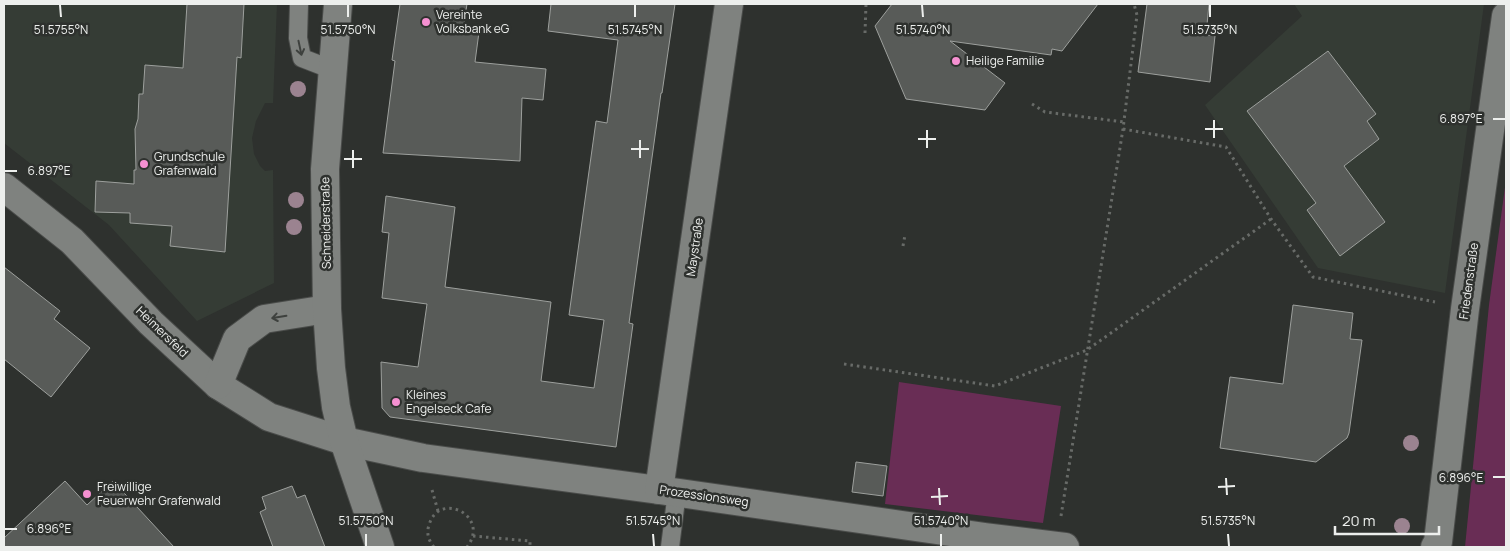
<svg xmlns="http://www.w3.org/2000/svg" width="1510" height="551" font-family="Manrope,sans-serif">
  <style>
    .built { fill: #353c35 }
    .green { fill: #692d55 }
    .building { fill: #585b58; stroke: #9da09d }
    .lines { fill: none; stroke-linecap: round; stroke-linejoin: round }
    .service-casing { stroke: #4a4c4a; stroke-width: 20 }
    .minor-casing { stroke: #4a4c4a; stroke-width: 30 }
    .tertiary-casing { stroke: #4a4c4a; stroke-width: 30 }
    .path { stroke: #686b68; stroke-width: 3; stroke-dasharray: 2.5 4; stroke-linecap: butt }
    .service { stroke: #7f827f; stroke-width: 18 }
    .minor { stroke: #7f827f; stroke-width: 28 }
    .tertiary { stroke: #7f827f; stroke-width: 28 }
    .tree { fill: #9b8390 }
    .oneway { stroke: #3e413e }
    .ticks { fill: none; stroke: #edefed; stroke-width: 2 }
    .poi-dot { fill: #f590d1; stroke: #2e312e; stroke-width: 2 }
    .labels { text-anchor: middle; stroke-width: 5; stroke-linejoin: round; paint-order: stroke }
    .poi-label { font-size: 12px; fill: #edefed; stroke: #2e312e; text-anchor: start }
    .street-label { font-size: 12px; fill: #edefed; stroke: #2e312e }
    .ticks-label { font-size: 12px; text-anchor: middle; fill: #edefed; stroke: #2e312e; stroke-width: 5; stroke-linejoin: round; paint-order: stroke }
  </style>
  <rect width="100%" height="100%" fill="#2e312e"/>
  <g class="built">
    <path d="M4,4H277L273,103H265L256,121L252,138L254,154L260,166L265,171L273,170L274,283L197,321L109,225L4,143Z"/>
    <path d="M1294,4H1484L1445,293L1318,268L1205,105L1302,16Z"/>
  </g>
  <g class="green">
    <path d="M1506,180V547H1465L1489,305Z"/>
    <path d="M899,382L1061,406L1043,523L885,504Z"/>
  </g>
  <g class="building">
    <path d="M187,4H244L241,58L237,57L225,252L170,246L172,226L130,223V213L95,212L96,181L134,184V170H136L135,129L138,119L139,94H143L145,65L183,68Z"/>
    <path d="M400,4H467L463,30L479,32L475,62L546,69L543,100L522,98L520,161L383,153L395,61L392,60Z"/>
    <path d="M551,4H675L662,93H661L629,323L633,324L616,447L390,417L382,408L381,362L418,367L427,304L382,298L389,233L382,232L386,196L455,207L445,287L551,302L541,381L594,388L604,320L569,315L596,121L607,123L618,40L548,31Z"/>
    <path d="M892,4H1098L1062,51L1052,49L1051,55L950,41L1005,83L985,110L906,99L875,26Z"/>
    <path d="M1147,4H1209L1206,35L1215,36L1210,82L1138,72Z"/>
    <path d="M1328,51L1376,114L1367,121L1379,139L1344,166L1385,222L1340,256L1307,210L1316,203L1247,111Z"/>
    <path d="M4,267L60,311L54,319L90,348L51,397L4,359Z"/>
    <path d="M1293,305L1353,313L1350,339L1362,340L1349,433L1347,438L1316,462L1220,448L1230,377L1283,384Z"/>
    <path d="M856,462L887,466L883,496L852,492Z"/>
    <path d="M65,481L87,505L113,481L174,547H4V538Z"/>
    <path d="M292,486L297,498L305,495L325,547H273L260,512L266,509L262,497Z"/>
  </g>
  <g class="lines">
    <g class="service-casing">
      <g id="service">
        <path d="M299,4L298,38L302,58L333,70"/>
        <path d="M670,547L677,492"/>
      </g>
    </g>
    <g class="minor-casing">
      <g id="minor">
        <path d="M4,187L72,241L151,323L218,385L269,417L344,441L423,458L659,490L985,537L1065,547"/>
        <path d="M218,385L237,339L264,319L327,309"/>
        <path d="M659,490L729,4"/>
        <path d="M1435,547L1438,542L1465,309L1506,16"/>
      </g>
    </g>
    <g class="tertiary-casing">
      <path id="tertiary" d="M338,4L325,169L327,309L331,368L336,407L344,441L380,547"/>
    </g>
    <g class="path">
      <path d="M865,33L866,4"/>
      <path d="M1032,104L1045,112L1124,122"/>
      <path d="M1123,129L1226,147L1271,219L1313,277L1435,302"/>
      <path d="M903,246L905,235"/>
      <path d="M844,364L995,386L1087,350L1271,219"/>
      <path d="M432,490L438,511"/>
      <path d="M1061,516L1123,129L1137,15L1134,4"/>
      <path d="M473,536L530,541V547"/>
      <path d="M434,547C429,541 426,534 429,525C439,490 491,516 467,547"/>
    </g>
    <use href="#service" class="service"/>
    <use href="#minor" class="minor"/>
    <use href="#tertiary" class="tertiary"/>
  </g>
  <g class="tree">
    <circle cx="298" cy="89" r="8"/>
    <circle cx="296" cy="200" r="8"/>
    <circle cx="294" cy="227" r="8"/>
    <circle cx="1411" cy="443" r="8"/>
    <circle cx="1402" cy="526" r="8"/>
  </g>
  <defs><path id="oneway-shaft" d="M-6 0H5M1.5-3L5.5 0L1.5 3" fill="none" stroke-width="1.6" stroke-linecap="round" stroke-linejoin="round" transform="scale(1.25)"/></defs>
  <g class="oneway">
    <use href="#oneway-shaft" transform="translate(300 48) rotate(78)"/>
    <use href="#oneway-shaft" transform="translate(279 317) rotate(171)"/>
  </g>
  <path class="ticks" d="M60,5L61,17M348,5V17M635,5V17M922,5L923,17M1210,5V17M1493,119H1505M1214,120V138M1205,129H1223M927,130V148M918,139H936M640,140V158M631,149H649M353,150V168M344,159H362M5,171H17M1493,477H1505M1226,478L1227,495M1218,487L1235,486M939,488L940,505M931,497L948,496M5,529H17M366,534V546M653,534L654,546M941,534V546M1228,534L1229,546"/>
  <g class="poi-dot">
    <circle cx="426" cy="22" r="5"/>
    <circle cx="956" cy="61" r="5"/>
    <circle cx="144" cy="164" r="5"/>
    <circle cx="396" cy="402" r="5"/>
    <circle cx="87" cy="494" r="5"/>
  </g>
  <g class="labels">
    <g class="poi-label">
      <text x="436" y="19">Vereinte<tspan x="436" dy="14">Volksbank eG</tspan></text>
      <text x="966" y="65">Heilige Familie</text>
      <text x="154" y="161">Grundschule<tspan x="154" dy="14">Grafenwald</tspan></text>
      <text x="406" y="399">Kleines<tspan x="406" dy="14">Engelseck Cafe</tspan></text>
      <text x="97" y="491">Freiwillige<tspan x="97" dy="14">Feuerwehr Grafenwald</tspan></text>
    </g>
    <g class="street-label">
      <text transform="translate(326 223) rotate(-91)" y="4">Schneiderstraße</text>
      <text transform="translate(695 247) rotate(-82)" y="4">Maystraße</text>
      <text transform="translate(1469 281) rotate(-82)" y="4">Friedenstraße</text>
      <text transform="translate(162 332) rotate(44)" y="4">Heimersfeld</text>
      <text transform="translate(704 496) rotate(8)" y="4">Prozessionsweg</text>
    </g>
  </g>
  <g class="ticks-label">
    <text x="61" y="34">51.5755°N</text>
    <text x="348" y="34">51.5750°N</text>
    <text x="635" y="34">51.5745°N</text>
    <text x="923" y="34">51.5740°N</text>
    <text x="1210" y="34">51.5735°N</text>
    <text x="1461" y="123">6.897°E</text>
    <text x="49" y="175">6.897°E</text>
    <text x="1461" y="482">6.896°E</text>
    <text x="366" y="525">51.5750°N</text>
    <text x="653" y="525">51.5745°N</text>
    <text x="941" y="525">51.5740°N</text>
    <text x="1228" y="525">51.5735°N</text>
    <text x="49" y="533">6.896°E</text>
  </g>
  <rect width="1510" height="551" fill="none" stroke="#edefed" stroke-width="10"/>
  <path d="M1335 526v8h104v-8" fill="none" stroke="#edefed" stroke-width="2.5"/>
  <text x="1342" y="526" font-size="15" fill="#edefed" stroke="#2e312e" stroke-width="4" paint-order="stroke">20 m</text>
</svg>
